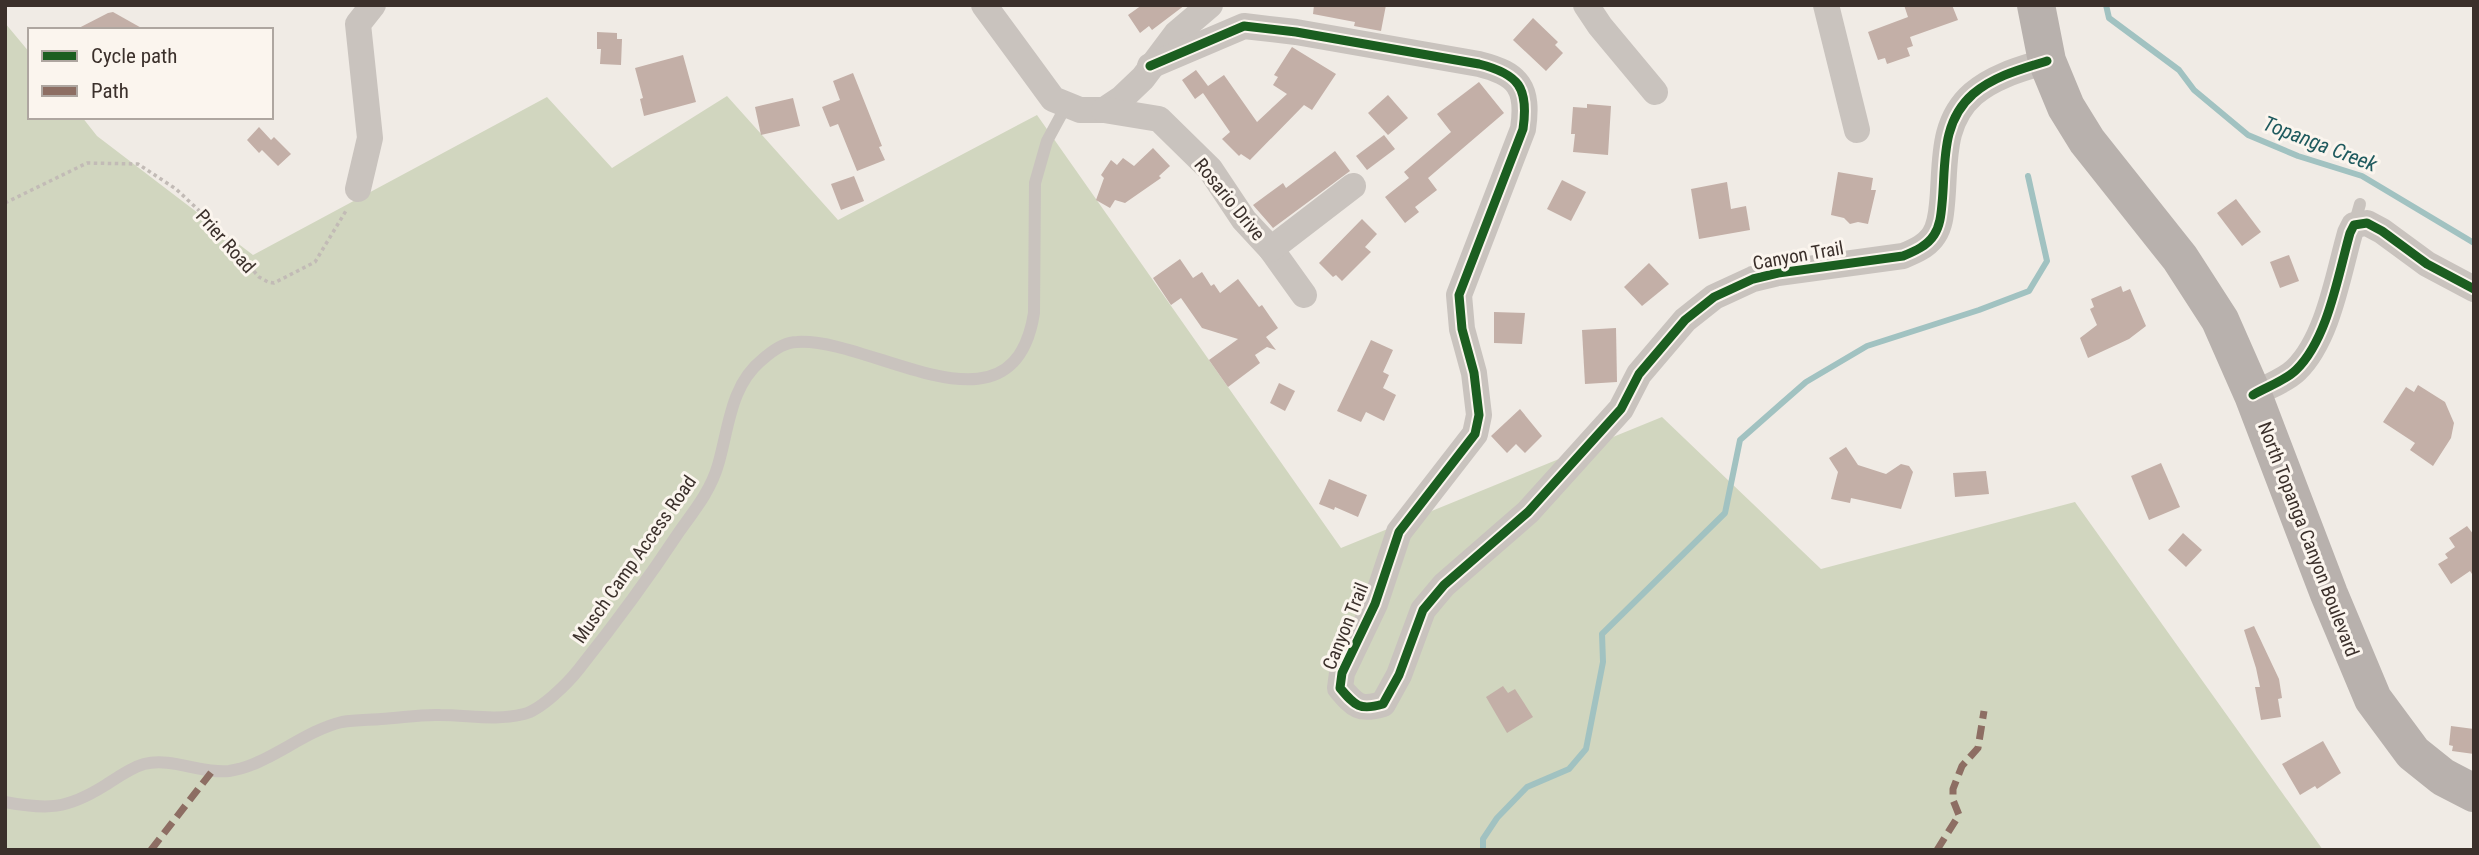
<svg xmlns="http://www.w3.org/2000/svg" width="2479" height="855" font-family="'Roboto Condensed',sans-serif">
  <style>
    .green { fill: #d1d6bf }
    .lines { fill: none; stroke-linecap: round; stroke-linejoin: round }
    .stream { stroke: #a1c2c1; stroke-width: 6 }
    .building { fill: #c3afa7 }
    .path { stroke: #c2bbb6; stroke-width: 3.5; stroke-dasharray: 3.5 3.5; stroke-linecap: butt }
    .service { stroke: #c9c3be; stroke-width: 12 }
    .minor { stroke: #c9c3be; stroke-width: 26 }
    .primary { stroke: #b8b1ad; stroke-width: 38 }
    .quiet { stroke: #8d6e63; stroke-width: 7; stroke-dasharray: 14 7; stroke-linecap: butt }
    .cycleway-casing { stroke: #fbf5ee; stroke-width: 13 }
    .cycleway { stroke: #1b5e20; stroke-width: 9 }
    .labels { text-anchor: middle; stroke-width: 6; stroke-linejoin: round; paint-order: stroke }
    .street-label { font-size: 19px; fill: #3b302b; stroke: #fbf5ee }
    .water-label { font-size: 21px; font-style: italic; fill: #1f5a5e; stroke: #fbf5ee }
  </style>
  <rect width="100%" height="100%" fill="#f0ebe5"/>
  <path class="green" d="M5,23L30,53V117H82L97,136L253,255L547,97L612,168L727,96L838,220L1037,115L1341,548L1662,417L1821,569L2075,502L2323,850H5Z"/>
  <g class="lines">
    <g class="stream">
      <path d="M2106,5L2109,18L2179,70L2194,90L2248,135L2298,156L2362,176L2474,243"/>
      <path d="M1483,850V839L1497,818L1527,787L1569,769L1586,749L1603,662L1602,634L1725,513L1740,440L1806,382L1867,346L1979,310L2029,291L2047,261L2028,176"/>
    </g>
  </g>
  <g class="building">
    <path d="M1142,5H1185L1152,30L1149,26L1140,33L1128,15Z"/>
    <path d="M1314,5H1386L1381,31L1354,26L1355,22L1313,14Z"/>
    <path d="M1904,5H1952L1958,20L1910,37L1913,46L1907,48L1910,56L1887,64L1885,58L1878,60L1868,32L1908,17Z"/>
    <path d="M113,12L145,30H75L108,13Z"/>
    <path d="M1533,18L1558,42L1555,45L1563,53L1546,71L1513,40Z"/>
    <path d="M597,32L617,33V39H622L621,65L600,64L601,49H597Z"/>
    <path d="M1292,47L1336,74L1312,110L1304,105L1250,160L1241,154L1239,156L1222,139L1230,132L1203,93L1195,99L1182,80L1196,70L1208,86L1224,75L1257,122L1287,94L1273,85L1278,77L1274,75Z"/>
    <path d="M683,55L696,102L644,116L640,99L643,98L635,68Z"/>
    <path d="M853,73L882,146L879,147L885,160L857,171L838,124L830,127L822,107L840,100L833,81Z"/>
    <path d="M1479,82L1504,113L1428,178L1437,190L1415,207L1419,212L1405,223L1385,197L1409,178L1404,172L1451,132L1437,114Z"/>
    <path d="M1388,95L1408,118L1388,135L1368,113Z"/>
    <path d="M793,98L800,126L761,135L755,107Z"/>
    <path d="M1587,104L1611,106L1608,155L1573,152L1575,134H1571L1573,107L1587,108Z"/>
    <path d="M259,127L271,140L274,137L291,154L278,166L262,150L259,153L247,140Z"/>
    <path d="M1384,135L1395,149L1367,170L1356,156Z"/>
    <path d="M1153,148L1170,166L1159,176L1161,178L1125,203L1115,200L1110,208L1096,200L1104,178L1101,175L1111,160L1117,165L1123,158L1134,166Z"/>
    <path d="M1335,151L1350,171L1273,228L1253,205L1283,183L1286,188Z"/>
    <path d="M1838,172L1873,178L1871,190H1876L1868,224L1858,222L1850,224L1844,218L1831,215Z"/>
    <path d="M854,176L864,201L841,210L831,184Z"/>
    <path d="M1562,180L1586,192L1571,221L1547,209Z"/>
    <path d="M1727,182L1731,209L1746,206L1750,230L1699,239L1691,189Z"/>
    <path d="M2236,199L2261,232L2242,246L2217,213Z"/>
    <path d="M1362,219L1377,234L1365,247L1371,252L1342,281L1336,275L1333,277L1319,263Z"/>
    <path d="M2289,255L2299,281L2280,288L2270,262Z"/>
    <path d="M1180,259L1193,278L1202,272L1211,286L1214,284L1220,293L1238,279L1259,307L1262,305L1278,328L1266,337L1276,350L1267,347L1255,355L1260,363L1228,387L1209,360L1238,339L1202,328L1181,298L1171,305L1153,278Z"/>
    <path d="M1649,263L1669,284L1642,306L1624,287Z"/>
    <path d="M2121,286L2123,292L2130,289L2146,326L2129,339L2088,358L2080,338L2097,325L2090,309L2094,307L2091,299Z"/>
    <path d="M1494,312L1525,313L1522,344L1494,343Z"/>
    <path d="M1616,328L1617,382L1585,384L1582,330Z"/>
    <path d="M1371,340L1393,350L1383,372L1389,375L1383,388L1396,395L1384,421L1366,412L1361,422L1337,411Z"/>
    <path d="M1279,383L1295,391L1285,411L1270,403Z"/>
    <path d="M2418,385L2445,402L2454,423L2451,438L2433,466L2410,450L2415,443L2383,422L2406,387L2414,392Z"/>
    <path d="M1520,409L1542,436L1525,453L1516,444L1507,453L1491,436Z"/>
    <path d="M1846,447L1858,465L1886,474L1901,464L1909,466L1913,472L1901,509L1851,498L1850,503L1831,499L1838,472L1829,458Z"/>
    <path d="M2161,463L2180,507L2149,520L2131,476Z"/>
    <path d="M1986,471L1989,494L1955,497L1953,473Z"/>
    <path d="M1329,479L1367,495L1358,517L1335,507L1334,510L1319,504Z"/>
    <path d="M2467,526L2474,535V577L2470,571L2451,584L2438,564L2448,558L2445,554L2455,547L2449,538Z"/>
    <path d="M2183,533L2202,550L2186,567L2168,550Z"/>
    <path d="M2254,626L2279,679L2282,698L2278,699L2281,717L2261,720L2255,687H2260L2256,668L2244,630Z"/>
    <path d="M1503,686L1508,693L1515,689L1533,717L1507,733L1486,697Z"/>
    <path d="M2451,726L2474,729V754L2452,751L2453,746L2449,745Z"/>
    <path d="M2323,741L2341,773L2317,789L2315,786L2300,795L2282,764Z"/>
  </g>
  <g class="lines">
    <path class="path" d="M5,203L87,163L138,164L176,189L206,217L259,277L268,282L274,283L315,262L347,209"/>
    <g class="service">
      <path d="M2354,225L2360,204"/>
      <path d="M5,802C48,810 67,809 104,786C117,778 130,768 144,764C172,757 201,774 229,771C267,766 303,731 342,722C355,720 369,720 381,719C401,718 421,714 440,715C469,715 495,721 524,714C541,710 568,683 579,669C614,625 648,579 679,532C694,511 711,490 718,465C729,428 730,385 763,359C772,351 784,342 797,342C873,337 1013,446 1034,313L1035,183L1047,141L1066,106"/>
    </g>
    <g class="minor">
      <path d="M984,5L1053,99L1080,110H1104L1122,98L1143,78L1176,34L1210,5"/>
      <path d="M1586,5L1600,26L1655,92"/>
      <path d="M1826,5L1857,130"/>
      <path d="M1150,66L1244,26L1296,32L1479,64C1519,74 1529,88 1523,129L1459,295L1462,329L1474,373L1479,415L1475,434L1399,532L1375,604L1342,673L1340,688C1355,706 1360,711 1383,704L1399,675L1423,610L1444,585L1528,512L1621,409L1639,374L1685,320L1714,297L1753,279L1778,273L1903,256C1915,251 1927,246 1934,235C1940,226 1941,215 1942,204C1946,165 1940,123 1973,94C1994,76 2021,69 2047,61"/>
      <path d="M1104,110L1159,119L1210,169L1244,220L1271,249L1304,295"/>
      <path d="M358,189L370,138L358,24L373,5"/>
      <path d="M1271,249L1353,186"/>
      <path d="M2253,395C2266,387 2285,381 2296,370C2328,339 2338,275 2350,233L2354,225L2367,223L2382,231L2427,264L2474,289"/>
    </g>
    <path class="primary" d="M2036,5L2047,61L2066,107L2087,141L2180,258L2220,320L2253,395L2329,594L2373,699L2413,753L2443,777L2474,793"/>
    <g class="quiet">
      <path d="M151,850L213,770"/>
      <path d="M1937,850L1959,815L1953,800V789L1962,766L1978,748L1984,711"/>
    </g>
    <g class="cycleway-casing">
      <g id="cycleway">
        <path d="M1150,66L1244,26L1296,32L1479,64C1519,74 1529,88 1523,129L1459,295L1462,329L1474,373L1479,415L1475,434L1399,532L1375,604L1342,673L1340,688C1355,706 1360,711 1383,704L1399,675L1423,610L1444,585L1528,512L1621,409L1639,374L1685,320L1714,297L1753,279L1778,273L1903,256C1915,251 1927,246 1934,235C1940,226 1941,215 1942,204C1946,165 1940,123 1973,94C1994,76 2021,69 2047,61"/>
        <path d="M2253,395C2266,387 2285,381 2296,370C2328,339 2338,275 2350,233L2354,225L2367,223L2382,231L2427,264L2474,289"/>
      </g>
    </g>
    <use href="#cycleway" class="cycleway"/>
  </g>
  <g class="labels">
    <g class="street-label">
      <text transform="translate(1230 199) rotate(51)" y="7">Rosario Drive</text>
      <text transform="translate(226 241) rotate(48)" y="7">Prier Road</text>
      <text transform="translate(1798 255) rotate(-10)" y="7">Canyon Trail</text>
      <text transform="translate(2309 539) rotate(69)" y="7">North Topanga Canyon Boulevard</text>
      <text transform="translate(634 559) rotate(-55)" y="7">Musch Camp Access Road</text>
      <text transform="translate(1345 626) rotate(-68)" y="7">Canyon Trail</text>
    </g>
    <g class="water-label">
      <text transform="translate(2320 144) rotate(21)" y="7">Topanga Creek</text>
    </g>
  </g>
  <rect width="2479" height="855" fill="none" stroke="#3b302b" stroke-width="14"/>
  <rect x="28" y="28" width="245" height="91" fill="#fbf5ee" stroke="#aea6a0" stroke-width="2"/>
  <rect x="42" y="51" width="35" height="10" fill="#1b5e20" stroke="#aea6a0" stroke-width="2"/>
  <text x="91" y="63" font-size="21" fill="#3b302b">Cycle path</text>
  <rect x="42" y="86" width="35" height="10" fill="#8d6e63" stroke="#aea6a0" stroke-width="2"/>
  <text x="91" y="98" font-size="21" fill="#3b302b">Path</text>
</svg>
